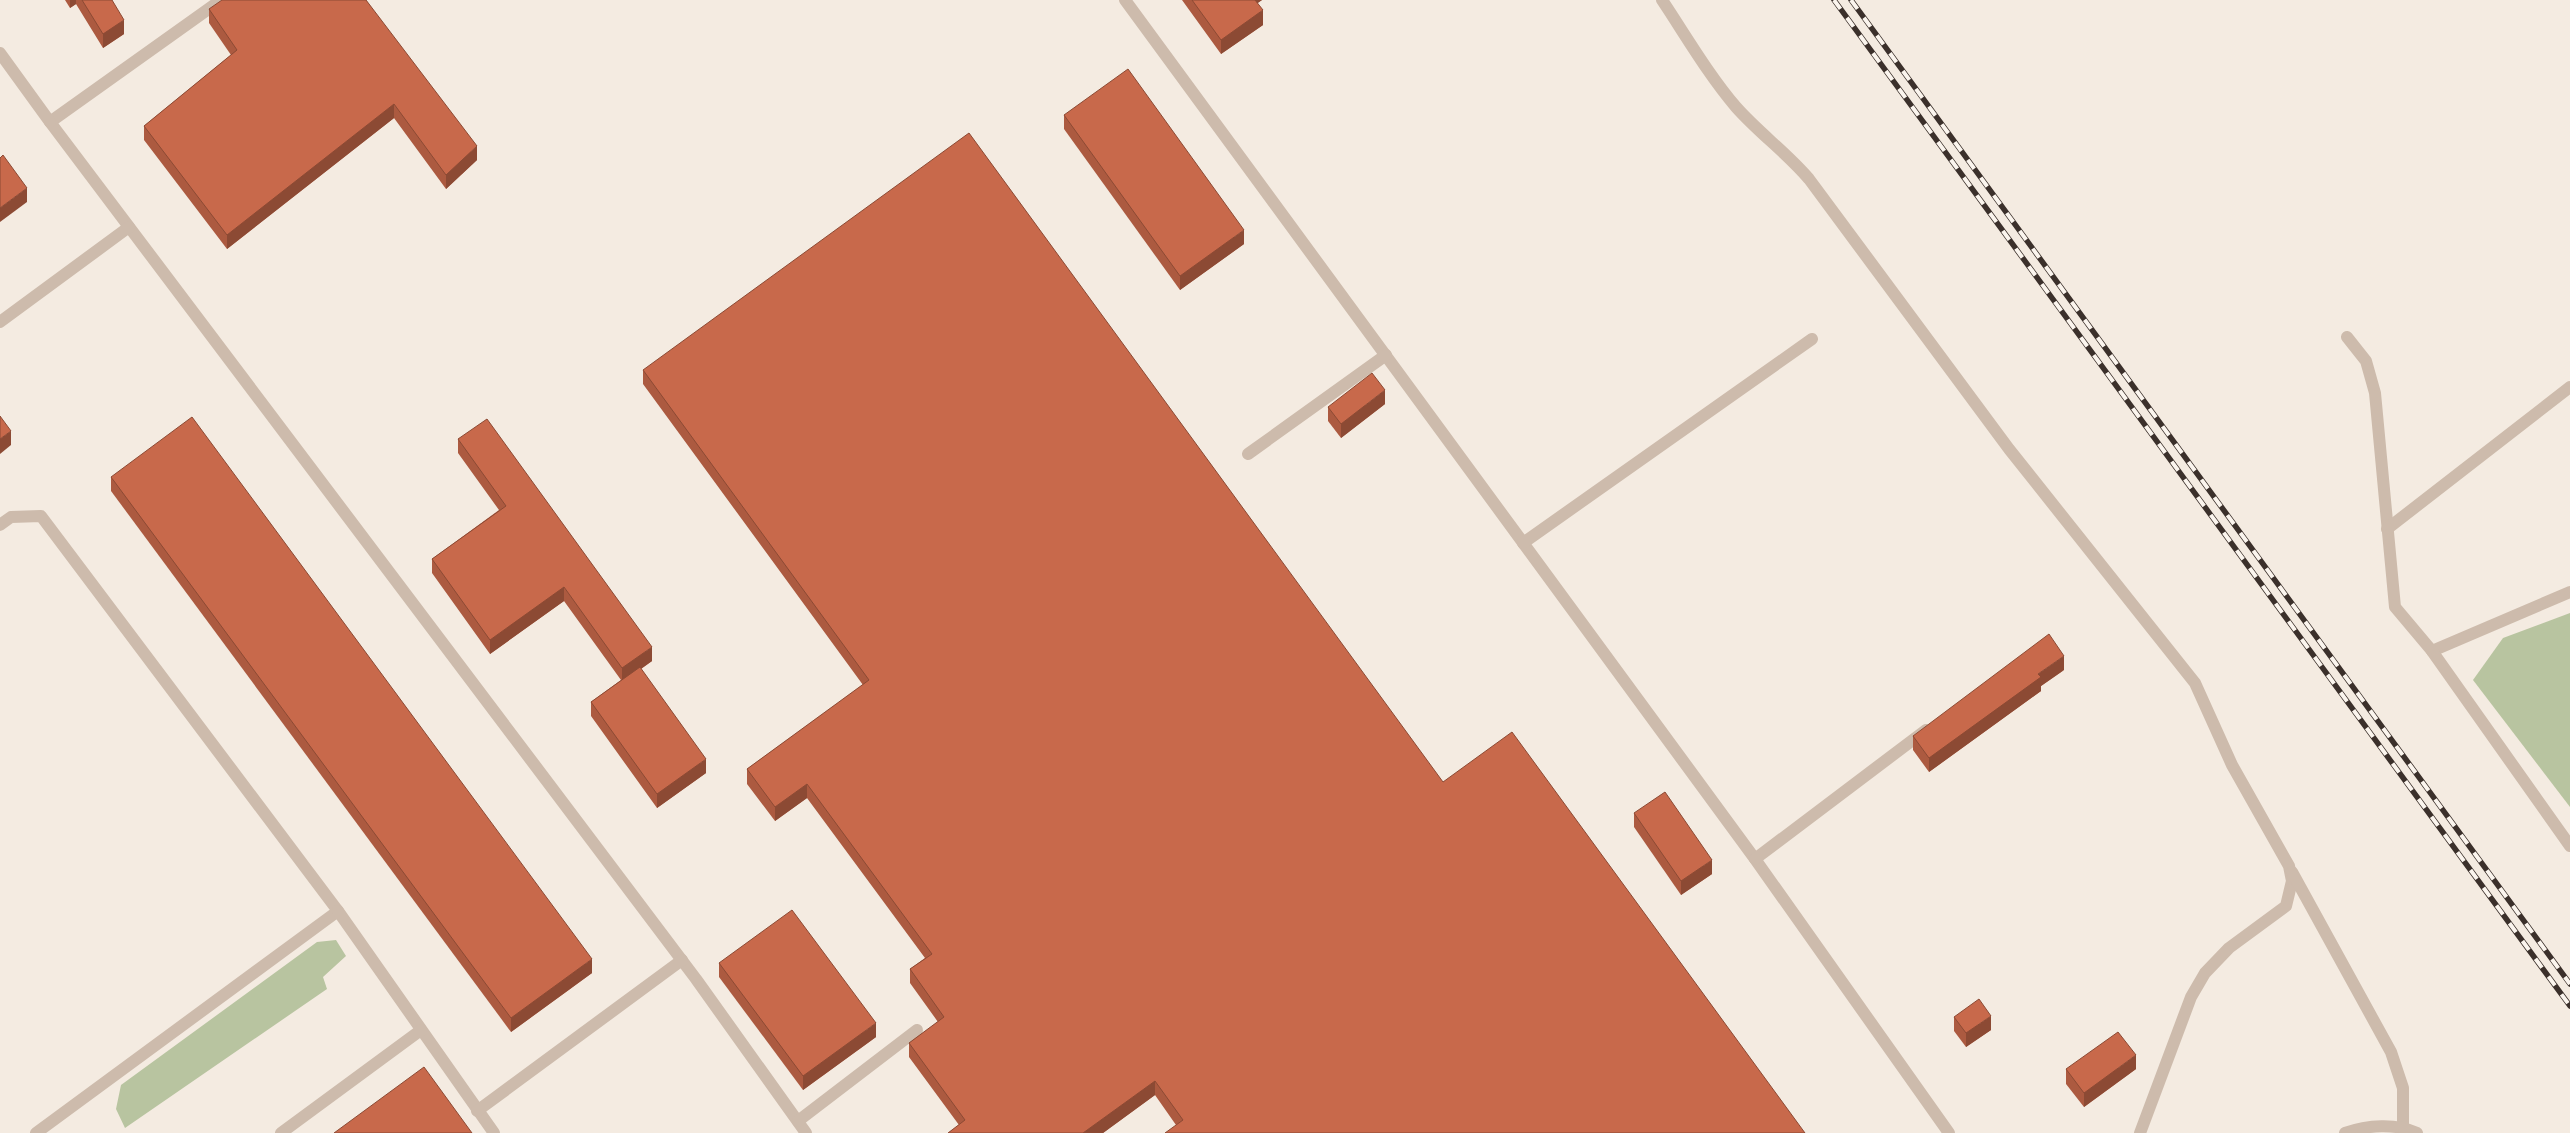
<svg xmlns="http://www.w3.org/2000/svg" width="2570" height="1133" font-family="'Source Sans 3',sans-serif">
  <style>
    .green { fill: #b8c4a0 }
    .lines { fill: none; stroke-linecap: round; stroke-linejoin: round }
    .lane { stroke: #cdbbac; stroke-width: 12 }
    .street { stroke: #cdbbac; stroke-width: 12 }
    .rail-casing { stroke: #3b302b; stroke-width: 5.5 }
    .rail { stroke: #fbf5ee; stroke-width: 4; stroke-dasharray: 11; stroke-linecap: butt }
    .wall { fill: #ac5a40 }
    .shaded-wall { fill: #8c4a34 }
    .building { fill: #c8694b; stroke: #8c4a34 }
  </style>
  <rect width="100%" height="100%" fill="#f4ebe1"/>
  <g class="green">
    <path d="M2570,613V807L2473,680L2503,638Z"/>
    <path d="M336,940L346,956L323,977L327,989L125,1128L116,1109L121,1085L317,942Z"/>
  </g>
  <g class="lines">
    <g class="lane">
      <path d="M221,0L50,122L696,979L806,1133"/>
      <path d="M1125,0L1755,859L1949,1133"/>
      <path d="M1662,0C1686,36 1708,74 1736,107C1759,133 1787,153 1809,179L2009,449L2195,683L2232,765L2289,866L2292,881L2286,906L2229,948L2205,973L2191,997L2140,1133"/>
      <path d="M0,53L50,122"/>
      <path d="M0,322L129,227"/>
      <path d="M1248,454L1386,355"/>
      <path d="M0,525L11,517L41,516L338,911L36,1133"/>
      <path d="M1523,543L1812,339"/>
      <path d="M2432,651L2570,592"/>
      <path d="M1755,859L1926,730"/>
      <path d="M2292,872L2391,1052L2403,1088V1129"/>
      <path d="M338,911L494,1133"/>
      <path d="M477,1111L682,960"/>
      <path d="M798,1121L917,1030"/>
      <path d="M281,1133L421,1030"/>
      <path d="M2345,1133C2367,1125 2396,1123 2417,1133"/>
    </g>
    <g class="street">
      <path d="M2347,337L2366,361L2375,393L2395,607L2432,651L2570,846"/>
      <path d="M2387,529L2570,387"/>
    </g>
    <g class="rail-casing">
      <g id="rail">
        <path d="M1834,0L2570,1006"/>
        <path d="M1851,0L2570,984"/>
      </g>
    </g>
    <use href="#rail" class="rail"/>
  </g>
  <g class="wall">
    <path d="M65,0H112L124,34L103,48L76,4L70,8Z"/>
    <path d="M366,0L477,160L446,189L394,118L227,249L144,140V126L231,55L209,23V9Z"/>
    <path d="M1182,0H1262L1257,3L1263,25L1221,54Z"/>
    <path d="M1064,115L1244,244L1180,290L1064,129Z"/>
    <path d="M643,370L1443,782L1805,1133L1176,1125L1155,1095L1103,1133H948L959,1125L909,1057V1043L938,1022L910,983V969L925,958L807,798L775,821L747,784V769L863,685L643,384Z"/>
    <path d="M1385,404L1341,438L1328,421V407Z"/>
    <path d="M458,439L652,661L641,669L706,773L657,808L591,716V702L621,680L564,601L490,654L432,573V559L499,510L458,453Z"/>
    <path d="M111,477L592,973L511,1032L111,491Z"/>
    <path d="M2064,670L2041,686V691L1929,772L1913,750V736Z"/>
    <path d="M1634,813L1712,874L1681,895L1634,827Z"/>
    <path d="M719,963L876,1037L803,1090L719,977Z"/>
    <path d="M1954,1017L1991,1030L1966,1047L1954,1031Z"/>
    <path d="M2066,1069H2136L2084,1107L2066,1084Z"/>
  </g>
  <g class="shaded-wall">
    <path d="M70,0H76V4L70,8Z"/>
    <path d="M1251,0H1262L1251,8Z"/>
    <path d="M1263,10V25L1221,54V40Z"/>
    <path d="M124,20V34L103,48V34Z"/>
    <path d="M394,104V118L227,249V235Z"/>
    <path d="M477,146V160L446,189V175Z"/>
    <path d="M27,188V202L0,222V208Z"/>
    <path d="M1244,230V244L1180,290V276Z"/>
    <path d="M1385,390V404L1341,438V424Z"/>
    <path d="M11,431V445L0,454V439Z"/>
    <path d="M564,587V601L490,654V640Z"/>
    <path d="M652,647V661L622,682V668Z"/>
    <path d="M2064,656V670L2041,686V691L1929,772V758L2038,674Z"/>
    <path d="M706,759V773L657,808V794Z"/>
    <path d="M807,784V798L775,821V807Z"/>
    <path d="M1712,860V874L1681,895V881Z"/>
    <path d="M592,959V973L511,1032V1018Z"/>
    <path d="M1991,1016V1030L1966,1047V1033Z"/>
    <path d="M876,1023V1037L803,1090V1076Z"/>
    <path d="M2136,1055V1069L2084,1107V1093Z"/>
    <path d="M1155,1081V1095L1103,1133H1083Z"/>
  </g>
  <g class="building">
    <path d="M82,0H112L124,20L103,34Z"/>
    <path d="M222,0H366L477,146L446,175L394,104L227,235L144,126L237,50L209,9Z"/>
    <path d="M1192,0H1255L1263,10L1221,40Z"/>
    <path d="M1128,69L1244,230L1180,276L1064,115Z"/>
    <path d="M969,133L1443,782L1512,732L1805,1133H1165L1183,1120L1155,1081L1083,1133H948L965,1120L909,1043L944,1017L910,969L932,954L807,784L775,807L747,769L869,680L643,370Z"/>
    <path d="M3,155L27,188L0,208V158Z"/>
    <path d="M1372,373L1385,390L1341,424L1328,407Z"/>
    <path d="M0,416L11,431L0,439Z"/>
    <path d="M192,417L592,959L511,1018L111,477Z"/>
    <path d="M487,419L652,647L622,668L564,587L490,640L432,559L506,506L458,439Z"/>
    <path d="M2049,634L2064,656L2038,674L2041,677L1929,758L1913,736Z"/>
    <path d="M640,667L706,759L657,794L591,702Z"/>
    <path d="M1665,792L1712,860L1681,881L1634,813Z"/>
    <path d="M792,910L876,1023L803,1076L719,963Z"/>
    <path d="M1979,999L1991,1016L1966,1033L1954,1017Z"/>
    <path d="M2118,1032L2136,1055L2084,1093L2066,1069Z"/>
    <path d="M424,1067L472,1133H334Z"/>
  </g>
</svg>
